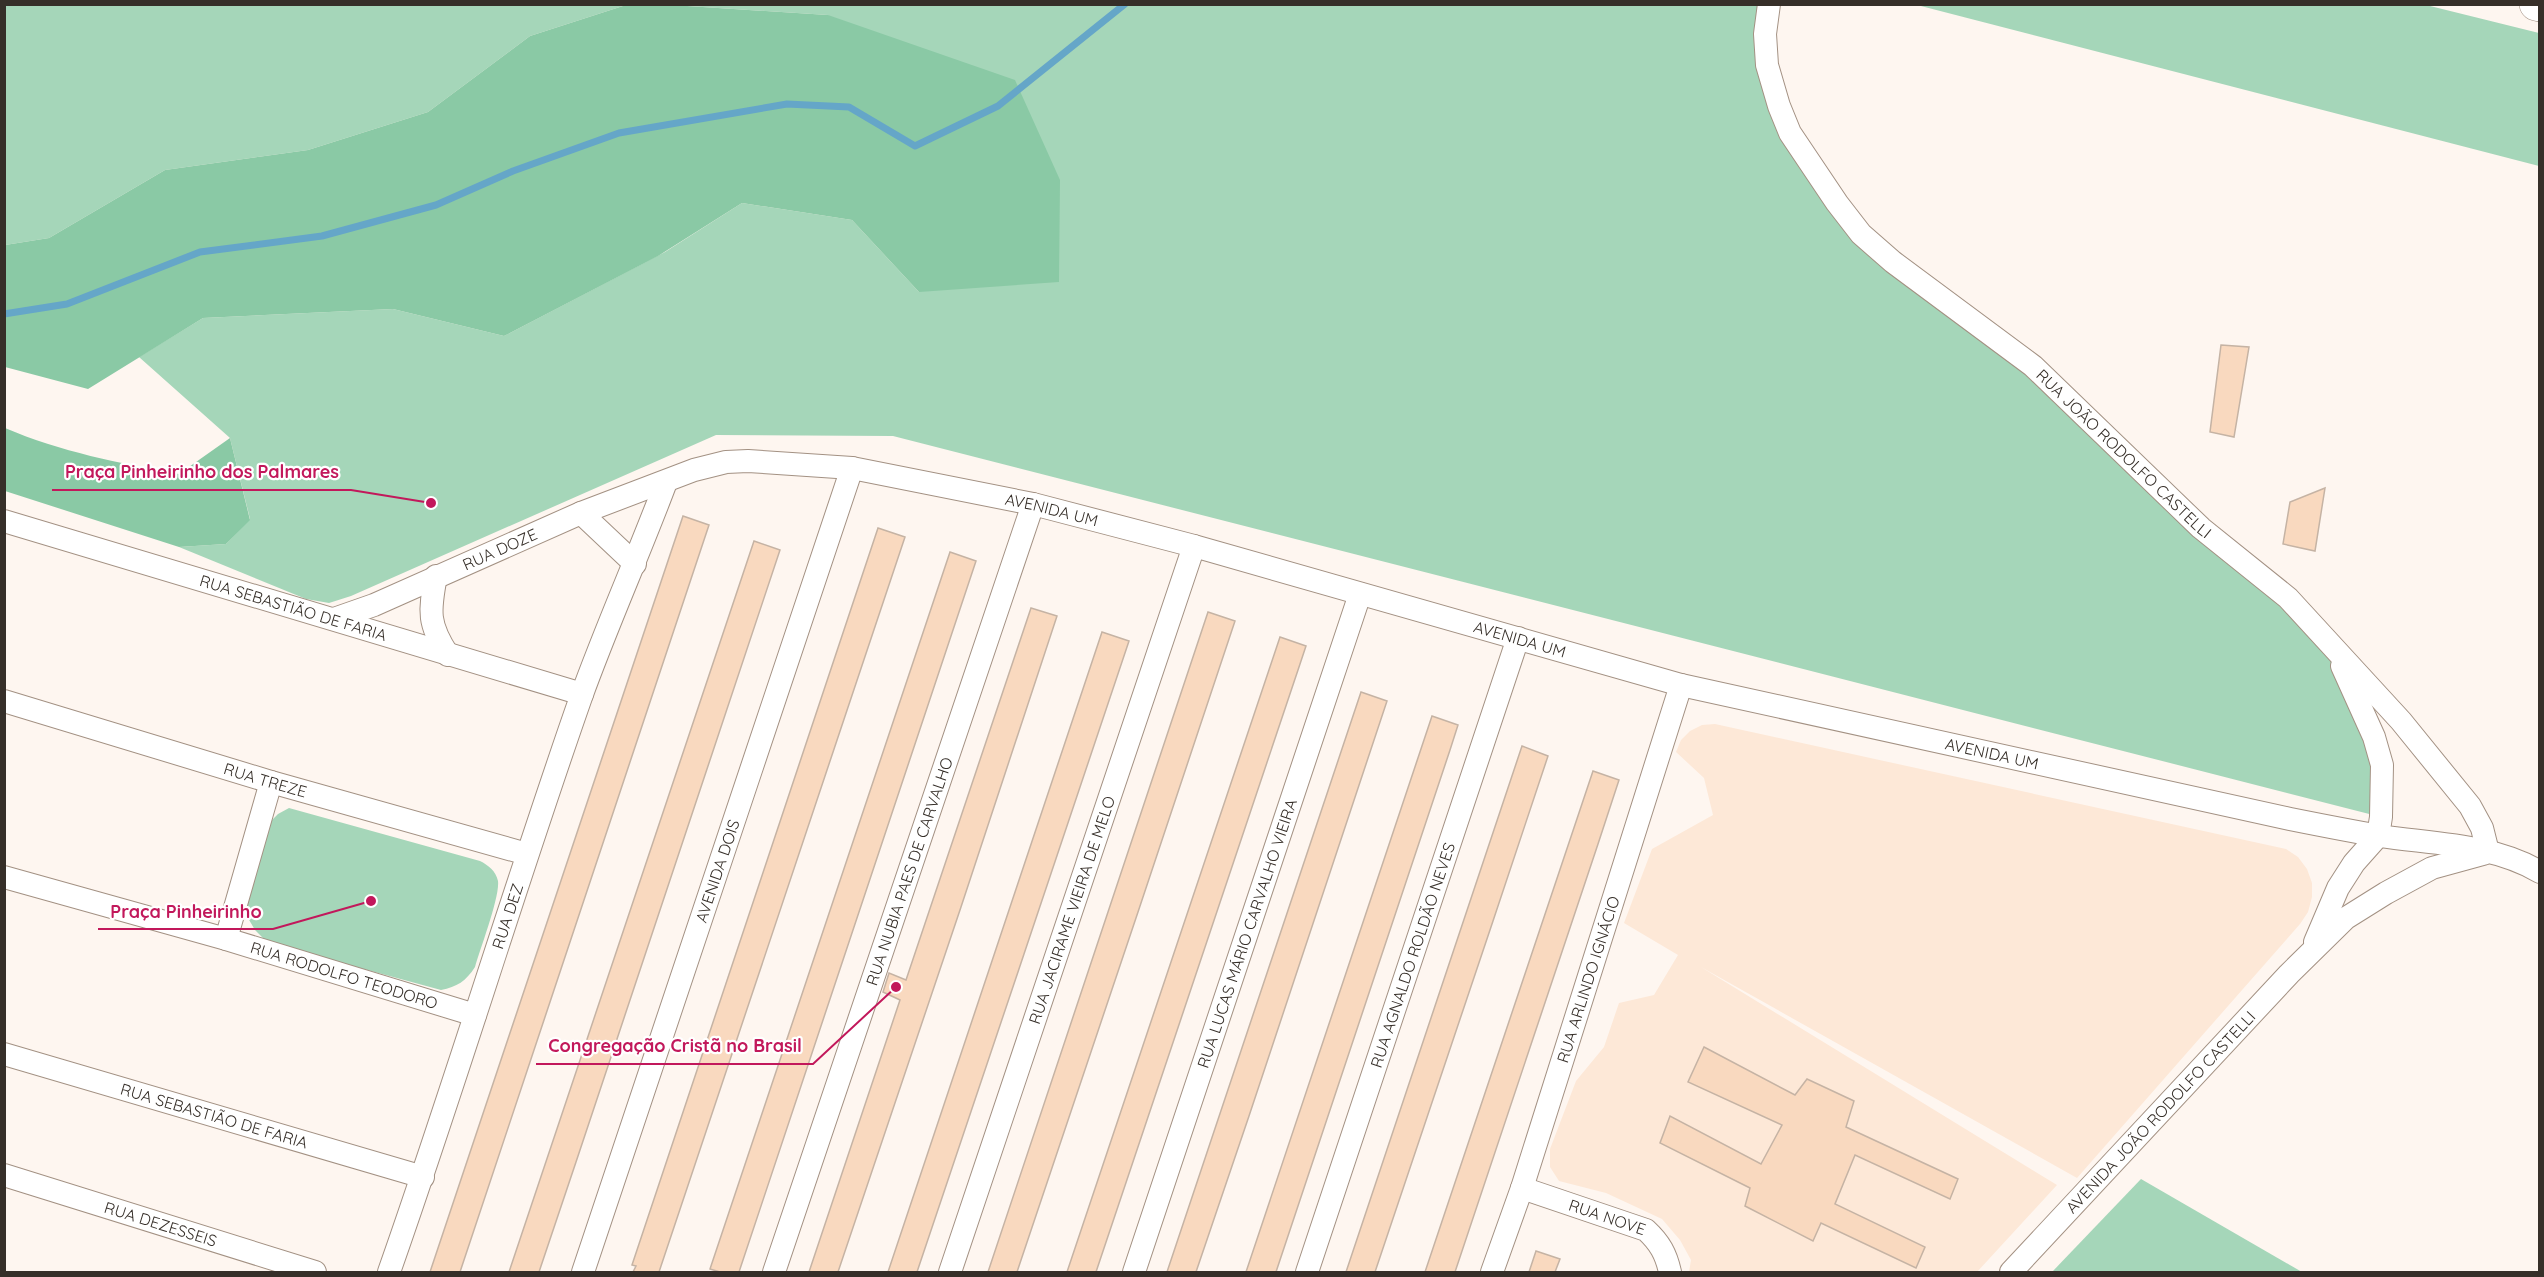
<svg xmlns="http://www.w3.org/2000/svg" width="2544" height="1277" font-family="Quicksand,sans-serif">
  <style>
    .built { fill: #fde8d7 }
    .green { fill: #a5d6b9 }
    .forest { fill: #8ac9a5 }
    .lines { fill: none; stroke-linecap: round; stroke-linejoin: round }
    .stream { stroke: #65a6c8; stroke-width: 7 }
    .building { fill: #f9d9bf; stroke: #c5b3a4; stroke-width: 1.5 }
    .minor-casing { stroke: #a39183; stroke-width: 24 }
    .motorway-casing { stroke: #a39183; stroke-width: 34 }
    .minor { stroke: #fff; stroke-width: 22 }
    .motorway { stroke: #fff; stroke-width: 33 }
    .labels { text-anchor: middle; stroke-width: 4.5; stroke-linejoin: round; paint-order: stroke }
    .street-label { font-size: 16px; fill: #362f29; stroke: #fff }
    .leader { fill: none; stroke: #c2185b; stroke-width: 2 }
    .callout-dot { fill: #c2185b; stroke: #fff; stroke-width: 2 }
    .callout-label { font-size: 18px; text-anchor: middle; font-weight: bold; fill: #c2185b; stroke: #fff; stroke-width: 4.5; stroke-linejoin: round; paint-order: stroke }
  </style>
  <rect width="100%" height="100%" fill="#fef6f0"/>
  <path class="built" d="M1715,724L2286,849L2298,857L2307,869L2312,883V897L2308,912L2300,924L2077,1178L1701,967L2057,1185L1977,1272H1689L1691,1260L1680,1240L1662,1219L1606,1193L1559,1181L1550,1167V1149L1576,1081L1604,1047L1619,1003L1654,995L1678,955L1624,923L1652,849L1713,815L1704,778L1676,752L1681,740L1690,731L1702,725Z"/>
  <g class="green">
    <path d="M5,5H626L530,36L428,112L308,150L165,170L49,238L5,245Z"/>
    <path d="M672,5H1769L1765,34L1824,201L1993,337L2339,652L2382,765L2381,817L893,436L716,435L351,596L329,603L306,599L179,547L226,544L250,519L230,438L139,357L203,318L393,309L504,336L665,252L742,203L852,220L919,292L828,15Z"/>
    <path d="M1917,5H2426L2539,33V166Z"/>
    <path d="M289,808L480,861C488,865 496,871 498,881C500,897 480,949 475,967C466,981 457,987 441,990L268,943L255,930L245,913L268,824L278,814Z"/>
    <path d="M2141,1179L2302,1272H2052Z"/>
  </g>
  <g class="forest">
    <path d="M626,5H672L828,15L1015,80L1060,180L1059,282L919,292L852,220L742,203L658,256L504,336L393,309L203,318L88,389L5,367V245L49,238L165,170L308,150L428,112L530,36Z"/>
    <path d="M5,428C61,452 119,463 179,474L230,438L250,520L226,544L179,547L5,491Z"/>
  </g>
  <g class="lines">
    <path class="stream" d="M4,314L67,304L200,252L322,236L436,205L513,171L619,133L787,104L849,107L915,146L998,106L1125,4"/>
  </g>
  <g class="building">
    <path d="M2221,345L2249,347L2234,437L2210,432Z"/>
    <path d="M2325,488L2315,551L2283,544L2290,502Z"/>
    <path d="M683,516L709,525L460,1272H430Z"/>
    <path d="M878,528L905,537L659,1272H633L636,1266L632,1265L639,1244Z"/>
    <path d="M754,541L780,550L576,1162L539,1272H509Z"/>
    <path d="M950,552L976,561L739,1272H720L710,1269Z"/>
    <path d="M1031,608L1057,616L961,907L838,1272H809L900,1000L883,992L889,973L906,980Z"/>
    <path d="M1208,612L1235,621L1138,912L1017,1272H988Z"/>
    <path d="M1102,632L1129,641L1024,954L917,1272H888Z"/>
    <path d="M1280,637L1306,646L1298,670L1096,1272H1067Z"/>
    <path d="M1361,692L1387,701L1249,1116L1196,1272H1167Z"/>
    <path d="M1432,716L1458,725L1450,750L1276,1272H1246Z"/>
    <path d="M1522,746L1548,756L1493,921L1375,1272H1346Z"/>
    <path d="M1593,771L1619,780L1598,844L1455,1272H1425Z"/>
    <path d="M1704,1047L1795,1095L1807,1079L1854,1101L1846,1127L1958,1179L1950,1199L1855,1155L1835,1204L1925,1247L1916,1268L1821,1223L1813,1241L1745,1206L1750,1188L1660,1143L1670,1116L1761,1164L1782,1125L1688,1082Z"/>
    <path d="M1536,1251L1560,1259L1555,1272H1529Z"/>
  </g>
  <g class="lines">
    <g class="minor-casing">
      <g id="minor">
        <path id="s1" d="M1769,4L1765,34L1767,65L1779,106L1790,133L1837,203L1861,234L1893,262L2033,366L2201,528L2288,598L2401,721L2470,806L2482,828L2488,852"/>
        <path d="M581,513L635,564"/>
        <path id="s2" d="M4,521L582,694"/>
        <path d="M436,576C429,612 428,624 448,655"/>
        <path id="s3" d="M334,619L374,605L581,513L694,470L726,462L748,461L852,468L1033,504L1194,546L1681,685L2290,819C2320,825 2350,831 2380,836C2433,844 2493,844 2540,872"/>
        <path id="s4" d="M4,701L271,782L527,854"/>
        <path id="s5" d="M4,877L226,939L475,1015"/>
        <path d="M226,939L271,782"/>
        <path d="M2315,942L2338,888L2354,863L2378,836L2381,817L2382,765L2374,737L2342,666"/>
        <path id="s6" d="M4,1054L423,1177"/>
        <path id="s7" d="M4,1175L315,1272"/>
        <path id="s8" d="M1522,1188L1646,1230C1660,1243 1666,1254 1670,1272"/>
        <path id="s9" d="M389,1272C456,1082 514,888 581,697C607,625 639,554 666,482"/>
        <path id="s10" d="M583,1272L852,468"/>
        <path id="s11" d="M774,1272L1033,504"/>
        <path id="s12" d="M950,1272L1194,546"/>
        <path id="s13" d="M1134,1272L1360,594"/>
        <path id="s14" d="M1307,1272L1518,638"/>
        <path id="s15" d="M1492,1272L1522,1188L1681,685"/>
        <path id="s16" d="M2011,1272L2289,974L2346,918L2386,893L2432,868L2483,854"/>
      </g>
    </g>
    <g class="motorway-casing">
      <path id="motorway" d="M2536,4L2540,5"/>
    </g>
    <use href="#minor" class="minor"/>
    <use href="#motorway" class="motorway"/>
  </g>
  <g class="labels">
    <g class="street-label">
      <text dy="6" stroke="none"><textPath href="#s1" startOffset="600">RUA JOÃO RODOLFO CASTELLI</textPath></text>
      <text dy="6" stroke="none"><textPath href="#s3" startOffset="753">AVENIDA UM</textPath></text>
      <text dy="6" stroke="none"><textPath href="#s3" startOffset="180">RUA DOZE</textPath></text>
      <text dy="6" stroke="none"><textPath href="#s2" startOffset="302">RUA SEBASTIÃO DE FARIA</textPath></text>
      <text dy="6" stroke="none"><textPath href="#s3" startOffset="1239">AVENIDA UM</textPath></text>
      <text dy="6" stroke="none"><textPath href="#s3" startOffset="1725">AVENIDA UM</textPath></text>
      <text dy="6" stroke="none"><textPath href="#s4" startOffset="273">RUA TREZE</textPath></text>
      <text dy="6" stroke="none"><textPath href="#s10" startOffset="423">AVENIDA DOIS</textPath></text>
      <text dy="6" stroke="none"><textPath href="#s11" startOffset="423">RUA NUBIA PAES DE CARVALHO</textPath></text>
      <text dy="6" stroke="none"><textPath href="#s12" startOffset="382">RUA JACIRAME VIEIRA DE MELO</textPath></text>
      <text dy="6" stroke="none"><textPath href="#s9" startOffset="375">RUA DEZ</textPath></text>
      <text dy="6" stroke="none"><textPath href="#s13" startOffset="357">RUA LUCAS MÁRIO CARVALHO VIEIRA</textPath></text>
      <text dy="6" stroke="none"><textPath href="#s14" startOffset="334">RUA AGNALDO ROLDÃO NEVES</textPath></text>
      <text dy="6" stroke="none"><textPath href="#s5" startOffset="354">RUA RODOLFO TEODORO</textPath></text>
      <text dy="6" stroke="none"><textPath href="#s15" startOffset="308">RUA ARLINDO IGNÁCIO</textPath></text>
      <text dy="6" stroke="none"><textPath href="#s16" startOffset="219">AVENIDA JOÃO RODOLFO CASTELLI</textPath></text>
      <text dy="6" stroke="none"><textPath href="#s6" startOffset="219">RUA SEBASTIÃO DE FARIA</textPath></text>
      <text dy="6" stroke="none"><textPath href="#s8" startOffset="90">RUA NOVE</textPath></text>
      <text dy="6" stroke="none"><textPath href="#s7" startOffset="164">RUA DEZESSEIS</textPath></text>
    </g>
  </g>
  <path class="leader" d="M431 503L351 490H52M371 901L273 929H98M896 987L813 1064H536"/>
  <g class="callout-dot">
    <circle cx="431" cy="503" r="6"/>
    <circle cx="371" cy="901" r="6"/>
    <circle cx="896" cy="987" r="6"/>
  </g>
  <g class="callout-label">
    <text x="202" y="478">Praça Pinheirinho dos Palmares</text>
    <text x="186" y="918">Praça Pinheirinho</text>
    <text x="675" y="1052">Congregação Cristã no Brasil</text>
  </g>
  <rect width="2544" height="1277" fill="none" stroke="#362f29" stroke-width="12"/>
</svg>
